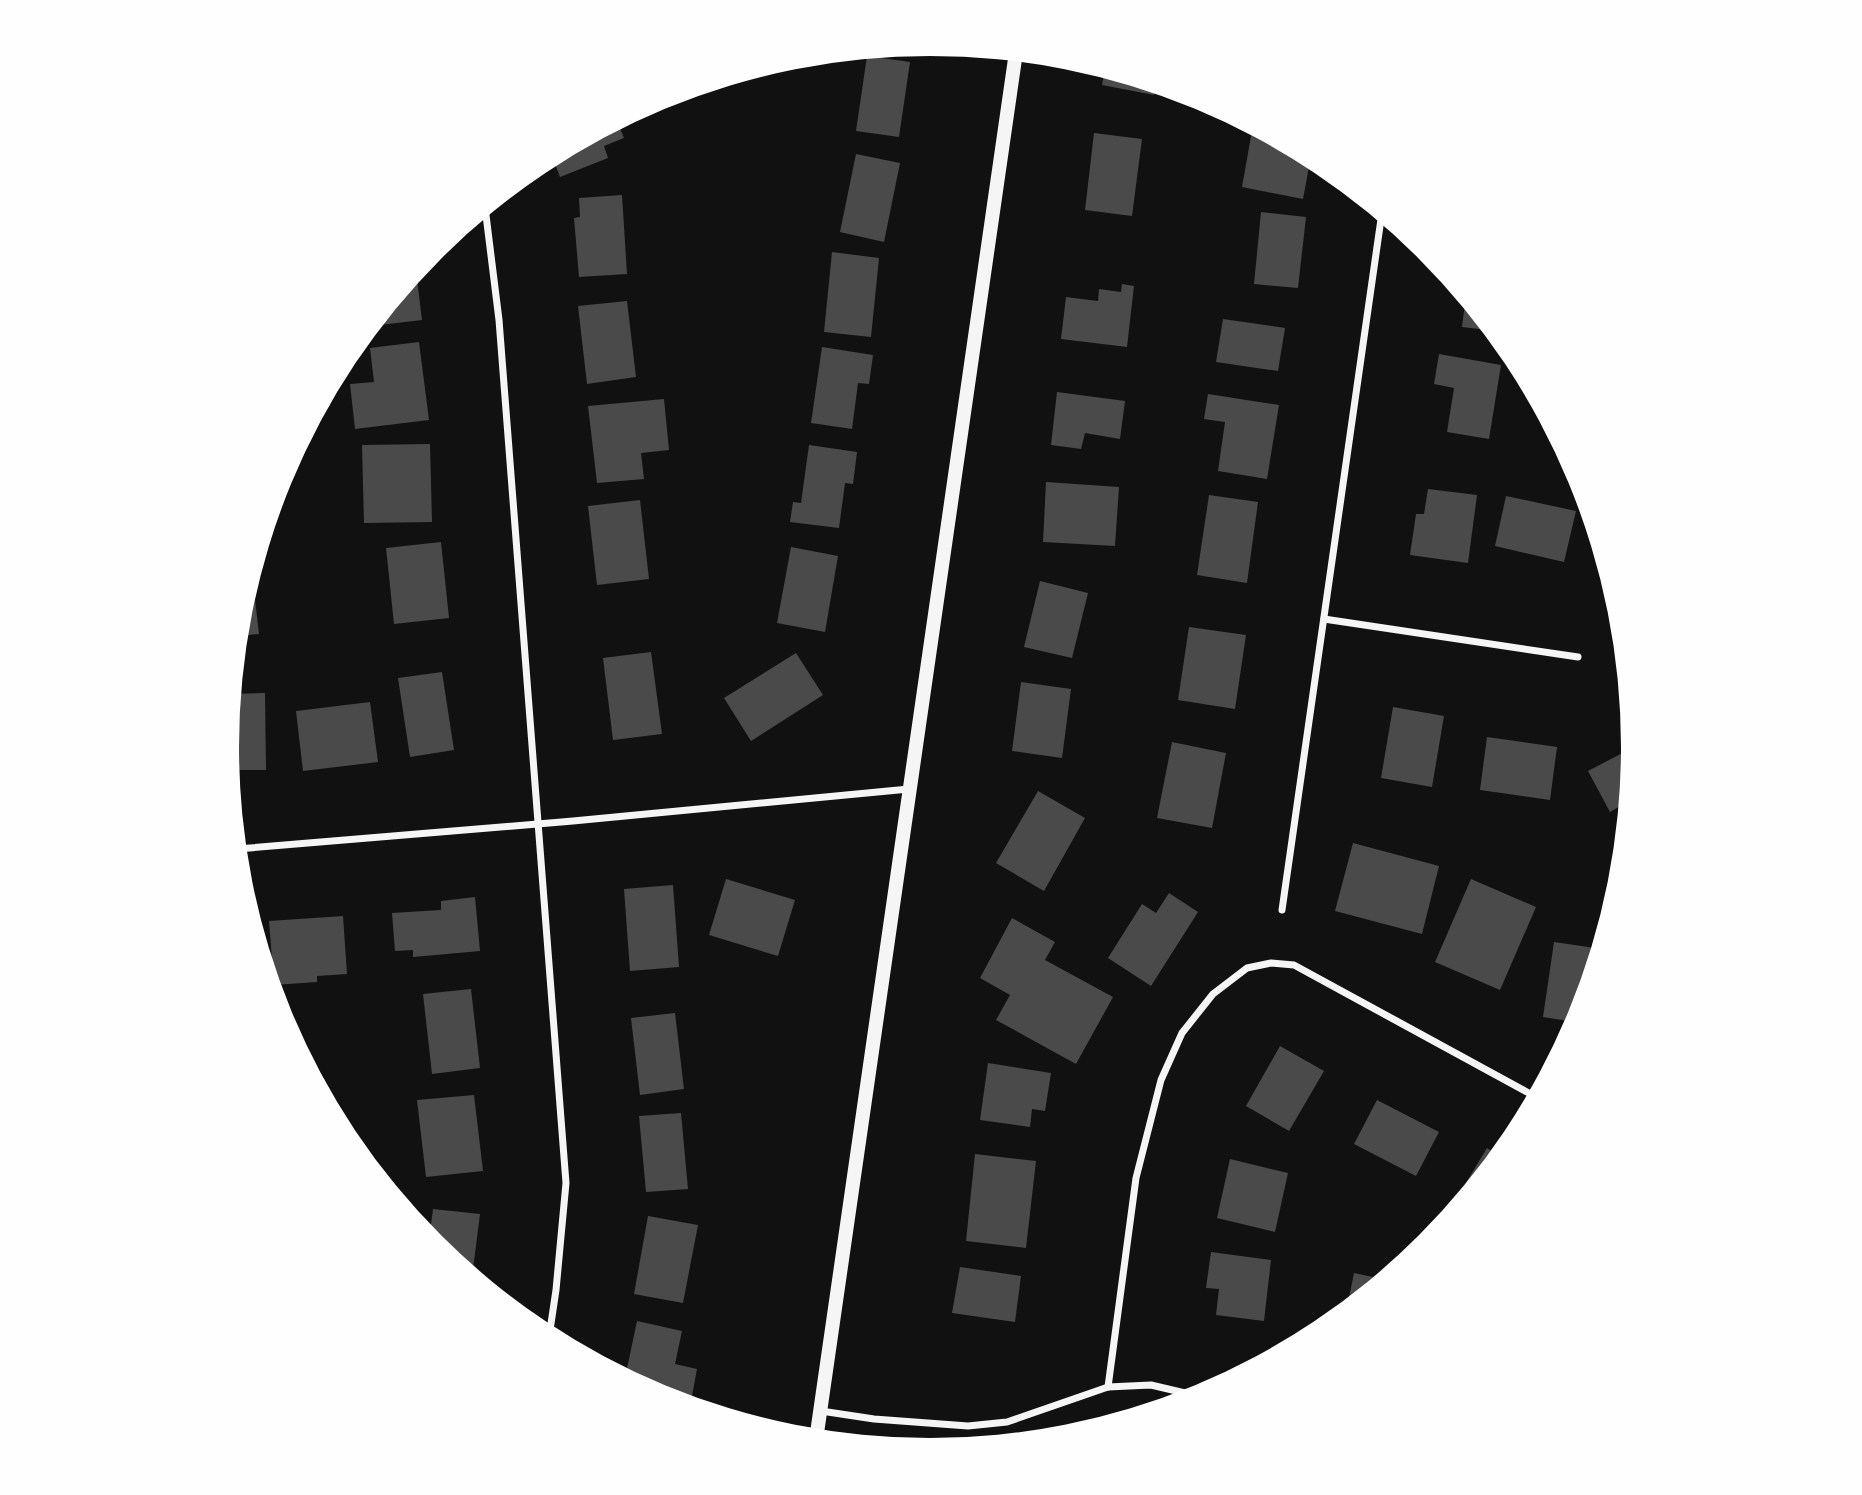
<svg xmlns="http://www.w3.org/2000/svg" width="1862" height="1495" font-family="Helvetica,sans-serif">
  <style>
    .building { fill: #4a4a4a }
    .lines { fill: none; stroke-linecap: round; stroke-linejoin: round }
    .minor { stroke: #f5f5f5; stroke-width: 7 }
    .secondary { stroke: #f5f5f5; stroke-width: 14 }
  </style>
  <rect width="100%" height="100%" fill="#111"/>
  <g class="building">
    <path d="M867,56L910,62L899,137L856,131Z"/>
    <path d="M1105,68L1156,84L1154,95L1102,85Z"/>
    <path d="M617,121L624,138L604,146L608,158L560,177L552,156Z"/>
    <path d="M1253,125L1311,156L1303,199L1242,187Z"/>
    <path d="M1094,133L1142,139L1132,216L1085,210Z"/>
    <path d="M856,154L900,163L884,242L840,232Z"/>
    <path d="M622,195L627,274L579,277L574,218L580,217L579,198Z"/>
    <path d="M1261,212L1306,217L1298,288L1254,284Z"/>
    <path d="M832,252L879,258L871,337L824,332Z"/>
    <path d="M416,271L422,320L371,326Z"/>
    <path d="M1122,284L1134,286L1127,347L1061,339L1066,297L1098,301L1099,289L1121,292Z"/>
    <path d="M1466,295L1496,331L1462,327Z"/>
    <path d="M627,301L636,377L587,384L578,306Z"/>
    <path d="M1223,319L1285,328L1278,371L1216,362Z"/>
    <path d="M419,342L429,420L355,429L350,384L374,382L370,348Z"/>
    <path d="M822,347L873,355L869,384L858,383L852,429L811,423Z"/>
    <path d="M1439,354L1501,365L1489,439L1447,432L1454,388L1434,384Z"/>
    <path d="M1057,392L1125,401L1120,439L1085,433L1081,449L1051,445Z"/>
    <path d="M1208,394L1279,405L1267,479L1218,471L1225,422L1204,419Z"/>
    <path d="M664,399L669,450L641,453L644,479L597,483L588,406Z"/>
    <path d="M430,444L432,522L364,523L362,445Z"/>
    <path d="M809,445L857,452L853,484L845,483L839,528L790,522L793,502L801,503Z"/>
    <path d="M1046,482L1119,487L1115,546L1043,542Z"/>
    <path d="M1428,489L1477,495L1468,563L1410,555L1416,514H1424Z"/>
    <path d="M1209,495L1258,502L1247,583L1197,575Z"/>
    <path d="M1506,496L1576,511L1564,562L1495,546Z"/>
    <path d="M640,500L649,579L597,585L588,506Z"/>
    <path d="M441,542L449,618L394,624L386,548Z"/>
    <path d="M791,547L838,556L825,632L777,623Z"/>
    <path d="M252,573L259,634L238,636L241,610Z"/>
    <path d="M1040,581L1088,593L1072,658L1024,647Z"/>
    <path d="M1189,627L1246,635L1235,709L1178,700Z"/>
    <path d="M651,652L662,734L613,740L603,658Z"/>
    <path d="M796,653L823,695L751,741L724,698Z"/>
    <path d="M442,672L454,750L410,757L398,678Z"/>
    <path d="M1021,682L1071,689L1062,758L1012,751Z"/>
    <path d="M265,693L266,770H230L227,747L233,694Z"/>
    <path d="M370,702L378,762L303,771L296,711Z"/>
    <path d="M1393,707L1444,716L1432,787L1381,778Z"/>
    <path d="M1487,737L1557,747L1550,800L1480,790Z"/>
    <path d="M1634,737L1635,748L1629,801L1610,812L1588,771L1632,748L1628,740Z"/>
    <path d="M1172,742L1226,753L1212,828L1157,818Z"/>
    <path d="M1038,791L1085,818L1044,891L996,863Z"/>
    <path d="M1353,843L1439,866L1422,934L1335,911Z"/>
    <path d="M726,879L795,900L778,956L709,935Z"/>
    <path d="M1471,879L1536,907L1500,990L1435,962Z"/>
    <path d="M673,885L679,967L630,971L624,889Z"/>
    <path d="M1169,893L1198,912L1151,986L1108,958L1142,904L1156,913Z"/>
    <path d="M475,897L480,951L413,957V950L395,951L392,913L441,910V901Z"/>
    <path d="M343,916L347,974L317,976V982L274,985L269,921Z"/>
    <path d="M1012,918L1055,942L1045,960L1113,997L1076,1064L996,1020L1010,995L980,978Z"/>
    <path d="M1554,942L1602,949L1581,1017L1574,1029L1575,1022L1543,1017Z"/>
    <path d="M471,989L480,1068L432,1074L423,994Z"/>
    <path d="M675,1013L684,1089L640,1095L631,1018Z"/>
    <path d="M1280,1046L1324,1071L1289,1131L1246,1106Z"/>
    <path d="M988,1063L1051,1073L1045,1111L1032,1109L1030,1127L980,1120Z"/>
    <path d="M474,1095L483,1171L426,1177L417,1100Z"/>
    <path d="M1377,1100L1439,1132L1416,1176L1354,1144Z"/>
    <path d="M681,1113L688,1189L646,1192L639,1116Z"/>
    <path d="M1487,1148L1501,1157L1469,1196L1461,1191Z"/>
    <path d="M975,1154L1036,1161L1026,1248L966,1241Z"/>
    <path d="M1230,1159L1288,1173L1275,1232L1217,1218Z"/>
    <path d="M433,1209L480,1214L472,1277L429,1240Z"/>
    <path d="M648,1216L698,1225L683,1303L634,1294Z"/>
    <path d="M1211,1252L1271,1260L1264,1321L1216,1315L1219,1289L1206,1288Z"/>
    <path d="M960,1267L1021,1276L1015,1322L952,1313Z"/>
    <path d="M1354,1273L1387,1280L1346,1313Z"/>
    <path d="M637,1321L682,1331L675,1364L697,1369L692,1396L672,1392L671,1400L625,1378Z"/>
  </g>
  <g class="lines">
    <g class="minor">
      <path d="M485,207L499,320L566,1183L556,1290L549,1337"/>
      <path d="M1324,619L1578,657"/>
      <path d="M237,849L573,821L909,789"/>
      <path d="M1282,910L1382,212"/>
      <path d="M1108,1387L1136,1178L1161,1080L1182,1033L1213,994L1247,968L1271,963L1294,965L1538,1098"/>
      <path d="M821,1411L874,1419L968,1426L1007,1422L1108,1387L1151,1385L1202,1397"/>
    </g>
    <path class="secondary" d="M816,1440L1016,52"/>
  </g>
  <path d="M0 0H1862V1495H0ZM239 747a691 691 0 1 1 1382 0a691 691 0 1 1-1382 0Z" fill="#fefefe" fill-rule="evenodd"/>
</svg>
